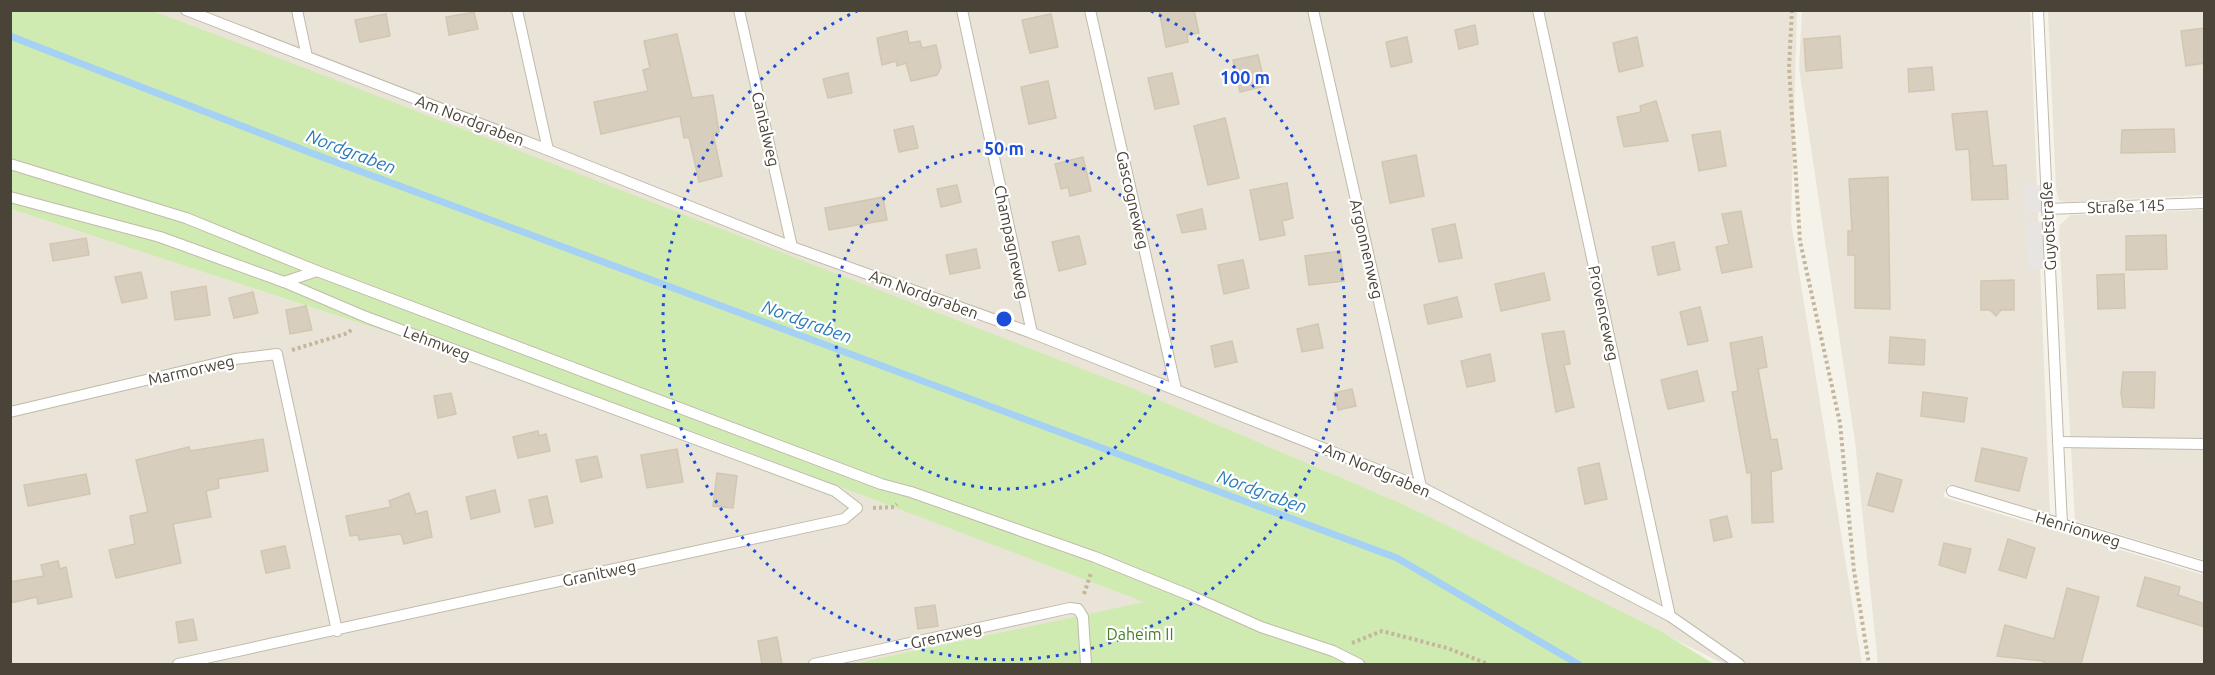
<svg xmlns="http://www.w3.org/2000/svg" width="2215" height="675" font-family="Ubuntu,sans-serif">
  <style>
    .residential { fill: #e9e4d7 }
    .green { fill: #cfebb1 }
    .parking { fill: #e7e4e1 }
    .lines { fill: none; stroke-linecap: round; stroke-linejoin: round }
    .stream { stroke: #a4d1f4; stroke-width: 7 }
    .building { fill: #d8cebe; stroke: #d3c6b1; stroke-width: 1.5 }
    .lane-casing { stroke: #c1baab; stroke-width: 12 }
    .path { stroke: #c4b69c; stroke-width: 4; stroke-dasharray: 3 3; stroke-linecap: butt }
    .lane { stroke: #fff; stroke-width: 10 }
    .ring { fill: none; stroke: #1d4ed8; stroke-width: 3; stroke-dasharray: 3 6 }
    .labels { text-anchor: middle; stroke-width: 4.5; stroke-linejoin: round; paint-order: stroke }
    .street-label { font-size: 16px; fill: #4a4337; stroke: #fff }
    .park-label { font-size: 16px; fill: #467f27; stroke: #fff }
    .water-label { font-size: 18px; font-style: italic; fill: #2a7bbb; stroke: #fff }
    .centre { fill: #1d4ed8; stroke: #fff; stroke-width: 3 }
    .ring-label { font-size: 18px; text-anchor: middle; font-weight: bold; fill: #1d4ed8; stroke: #fff; stroke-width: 4.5; stroke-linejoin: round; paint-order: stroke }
  </style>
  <rect width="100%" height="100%" fill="#f5f2e9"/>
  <g class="residential">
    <path d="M153,11H1797L1791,222L1862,664H1724L1405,505L1127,386Z"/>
    <path d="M1802,11H2030L2050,515L1948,484L1943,497L2204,575V664H1878L1855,441L1799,68Z"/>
    <path d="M2048,11H2204V195L2065,202L2059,200L2056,189Z"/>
    <path d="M11,209L714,439L1145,602L852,664H11Z"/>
    <path d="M2204,210V560L2082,523L2075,519L2059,233L2060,225L2071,215Z"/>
  </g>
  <path class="green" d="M11,11H153L336,80L1127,386L1405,505L1659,630L1714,664H852L1144,602L714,439L11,209Z"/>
  <g class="parking">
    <path d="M2040,185L2042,212L2025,214L2023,186Z"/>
    <path d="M2025,222H2042L2044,269H2027Z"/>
  </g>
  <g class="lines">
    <path class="stream" d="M10,36L314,154L1397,558L1578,664"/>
  </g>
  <g class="building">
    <path d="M1159,10H1194L1199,33L1187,35L1188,42L1166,47Z"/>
    <path d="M474,12L478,29L449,35L446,17Z"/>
    <path d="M386,14L390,36L360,42L355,20Z"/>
    <path d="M1051,14L1058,47L1030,53L1022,20Z"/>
    <path d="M1475,25L1478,44L1459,49L1455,30Z"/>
    <path d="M2205,28V63L2186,66L2181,31Z"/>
    <path d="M907,31L909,43L920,41L922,48L936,45L941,67L937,75L911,81L906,63L897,66L896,61L882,65L877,38Z"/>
    <path d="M677,34L692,98L713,95L719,132L713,133L722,176L699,182L689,137L684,138L680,116L601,134L594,102L648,91L643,70L650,68L644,41Z"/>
    <path d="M1840,36L1842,68L1806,71L1804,39Z"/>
    <path d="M1407,37L1412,62L1391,67L1386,42Z"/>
    <path d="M1637,37L1643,66L1619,72L1613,43Z"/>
    <path d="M1258,55L1265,86L1240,92L1233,60Z"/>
    <path d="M1932,67L1934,90L1909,92L1908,69Z"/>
    <path d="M848,73L852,93L828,98L823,79Z"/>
    <path d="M1172,73L1179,104L1155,109L1148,78Z"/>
    <path d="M1048,81L1056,118L1029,124L1021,87Z"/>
    <path d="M1656,101L1668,141L1624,147L1617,117L1641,112L1640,106Z"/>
    <path d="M1987,111L1993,166L2006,165L2008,199L1972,200L1969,149L1956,150L1952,114Z"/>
    <path d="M1225,118L1239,178L1208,185L1194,126Z"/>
    <path d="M913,126L918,148L899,152L894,130Z"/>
    <path d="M2174,129L2175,152L2121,153L2122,130Z"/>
    <path d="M1720,131L1726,166L1699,171L1692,135Z"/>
    <path d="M1416,155L1424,196L1390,203L1382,162Z"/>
    <path d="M1083,157L1091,191L1070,196L1068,187L1061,189L1055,164Z"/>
    <path d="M1888,177L1890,309L1855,308V255H1848V231H1852L1849,179Z"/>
    <path d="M1287,183L1293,218L1282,221L1285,235L1260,240L1250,190Z"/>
    <path d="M957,185L961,202L941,207L937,189Z"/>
    <path d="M883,197L887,220L829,230L825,208Z"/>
    <path d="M1202,209L1206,229L1182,233L1177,215Z"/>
    <path d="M1741,211L1752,267L1722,273L1716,247L1729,244L1722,214Z"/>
    <path d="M1455,224L1462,258L1439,262L1432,229Z"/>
    <path d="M2166,235L2167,269L2126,270V236Z"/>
    <path d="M1079,236L1086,264L1059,271L1052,242Z"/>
    <path d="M86,238L89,255L53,261L50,244Z"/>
    <path d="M1674,242L1680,270L1658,275L1652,247Z"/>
    <path d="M976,249L980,268L950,274L946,255Z"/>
    <path d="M1340,251L1344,281L1309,285L1305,256Z"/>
    <path d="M1243,260L1249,288L1224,294L1218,265Z"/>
    <path d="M141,272L147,298L122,303L115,277Z"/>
    <path d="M1544,273L1550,300L1501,311L1495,284Z"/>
    <path d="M2124,274L2125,308L2098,309L2097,275Z"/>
    <path d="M2014,280V310H2001L1996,316L1990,310H1981V281Z"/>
    <path d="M206,286L210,315L175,320L171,292Z"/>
    <path d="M253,292L258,313L234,318L229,298Z"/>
    <path d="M1457,297L1462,317L1428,324L1424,305Z"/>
    <path d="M306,306L312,330L290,334L286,310Z"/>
    <path d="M1700,307L1708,341L1688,345L1680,312Z"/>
    <path d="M1318,324L1323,348L1302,352L1297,329Z"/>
    <path d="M1564,331L1570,364L1564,365L1574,407L1556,412L1542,334Z"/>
    <path d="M1762,337L1767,367L1758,369L1771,440L1777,439L1782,469L1771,472L1773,522L1752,523L1751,472L1747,473L1732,392L1738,391L1730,343Z"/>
    <path d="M1890,337L1925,340L1924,365L1889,363Z"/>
    <path d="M1232,341L1237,362L1215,367L1211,346Z"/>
    <path d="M1490,354L1495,381L1467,387L1461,361Z"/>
    <path d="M1697,371L1704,401L1668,409L1661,380Z"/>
    <path d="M2123,372H2155L2154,408L2123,407L2121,393Z"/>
    <path d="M1352,389L1356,406L1338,410L1334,393Z"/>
    <path d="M1923,392L1967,398L1964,422L1921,416Z"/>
    <path d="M451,393L456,414L438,418L434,396Z"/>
    <path d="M538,431L539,436L546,434L550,451L518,458L513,437Z"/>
    <path d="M263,439L268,471L218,479L219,488L206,491L211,517L173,524L181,563L116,578L109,550L135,544L130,516L148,512L136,460L189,447L190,451Z"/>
    <path d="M1982,448L2027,458L2019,491L1975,481Z"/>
    <path d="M677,449L683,482L647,488L641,455Z"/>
    <path d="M597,456L602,477L581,482L576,460Z"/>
    <path d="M1599,463L1607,499L1585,504L1578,468Z"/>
    <path d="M717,473L737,476L733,508L713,506Z"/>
    <path d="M1877,473L1902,480L1893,512L1868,505Z"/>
    <path d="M86,474L90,494L28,506L24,485Z"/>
    <path d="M495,490L500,512L471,519L466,497Z"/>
    <path d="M409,493L416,514L427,511L432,537L404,544L401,534L359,540L358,535L350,536L346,516L391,507L389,501Z"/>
    <path d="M547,496L553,523L535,527L529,500Z"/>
    <path d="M1727,516L1732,537L1714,541L1710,520Z"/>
    <path d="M2008,539L2035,548L2026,578L1999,570Z"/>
    <path d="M1944,543L1971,549L1965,573L1939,565Z"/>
    <path d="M285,546L290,568L266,573L261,551Z"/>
    <path d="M58,561L60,569L66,567L72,597L38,604L37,597L10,603V582L44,576L41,565Z"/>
    <path d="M2145,577L2180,587L2178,595L2205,604V627L2137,606Z"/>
    <path d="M2067,588L2099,597L2081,664H2043L2044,661L1997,656L2005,625L2054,639Z"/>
    <path d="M935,605L938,626L918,629L915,608Z"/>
    <path d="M193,619L197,640L179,643L176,622Z"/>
    <path d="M777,637L782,664H762L758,641Z"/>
  </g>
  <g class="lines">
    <g class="lane-casing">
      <g id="lane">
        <path d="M186,10L548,150L792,247L1032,333L1421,487L1670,616L1739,664"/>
        <path d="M297,10L307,57"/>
        <path d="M517,10L548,150"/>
        <path d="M739,10L792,247"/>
        <path d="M962,10L1032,333"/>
        <path d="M1090,10L1176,389"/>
        <path d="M1313,10L1421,487"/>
        <path d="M1538,10L1670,616"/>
        <path d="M2038,10L2062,525"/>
        <path d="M10,164L186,218L317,271L881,484L911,492L1095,557L1189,595L1261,627L1333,651L1359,664"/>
        <path d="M10,197L160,237L284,282L366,317L835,491L857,508L844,519L178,664"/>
        <path d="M2047,209L2204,203"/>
        <path d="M284,282L317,271"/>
        <path d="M10,412L235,359L277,354L337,631"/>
        <path d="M2058,442L2204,444"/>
        <path d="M1952,491L2204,567"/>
        <path d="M814,664L1070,608L1078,609L1083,617L1086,664"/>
      </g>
    </g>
    <g class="path">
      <path d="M1792,10L1789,67L1800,241L1840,423L1854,571L1869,664"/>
      <path d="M292,350L348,333L352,329"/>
      <path d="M873,508L894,507L897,504"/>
      <path d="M1084,594L1091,573"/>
      <path d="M1352,643L1382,631L1447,648L1488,664"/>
    </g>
    <use href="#lane" class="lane"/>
  </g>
  <g class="ring">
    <circle cx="1004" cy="319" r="170"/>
    <path d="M1151 11A341 341 0 1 1 857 11"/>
  </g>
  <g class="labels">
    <g class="street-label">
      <text transform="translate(470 120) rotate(21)" y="6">Am Nordgraben</text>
      <text transform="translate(766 129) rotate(77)" y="6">Cantalweg</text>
      <text transform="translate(1133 200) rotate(77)" y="6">Gascogneweg</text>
      <text transform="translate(2126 206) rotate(-2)" y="6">Straße 145</text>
      <text transform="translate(2048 226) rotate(-93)" y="6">Guyotstraße</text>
      <text transform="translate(1012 242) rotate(78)" y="6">Champagneweg</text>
      <text transform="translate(1367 249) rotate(77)" y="6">Argonnenweg</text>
      <text transform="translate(924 294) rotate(20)" y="6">Am Nordgraben</text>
      <text transform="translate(1604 313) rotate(78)" y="6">Provenceweg</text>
      <text transform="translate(437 343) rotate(21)" y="6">Lehmweg</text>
      <text transform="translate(191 370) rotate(-13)" y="6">Marmorweg</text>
      <text transform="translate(1377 470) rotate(23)" y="6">Am Nordgraben</text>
      <text transform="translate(2078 529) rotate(17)" y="6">Henrionweg</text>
      <text transform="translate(599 573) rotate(-12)" y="6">Granitweg</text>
      <text transform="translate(946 635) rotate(-13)" y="6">Grenzweg</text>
    </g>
    <g class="park-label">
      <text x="1140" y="640">Daheim II</text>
    </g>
    <g class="water-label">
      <text transform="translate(351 152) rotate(21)" y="6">Nordgraben</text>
      <text transform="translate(807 322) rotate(20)" y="6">Nordgraben</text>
      <text transform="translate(1262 492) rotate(20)" y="6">Nordgraben</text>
    </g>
  </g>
  <circle cx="1004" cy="319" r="9" class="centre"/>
  <g class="ring-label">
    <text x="1245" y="84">100 m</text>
    <text x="1004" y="155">50 m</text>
  </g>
  <rect width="2215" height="675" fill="none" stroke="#4a4337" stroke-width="24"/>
</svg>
